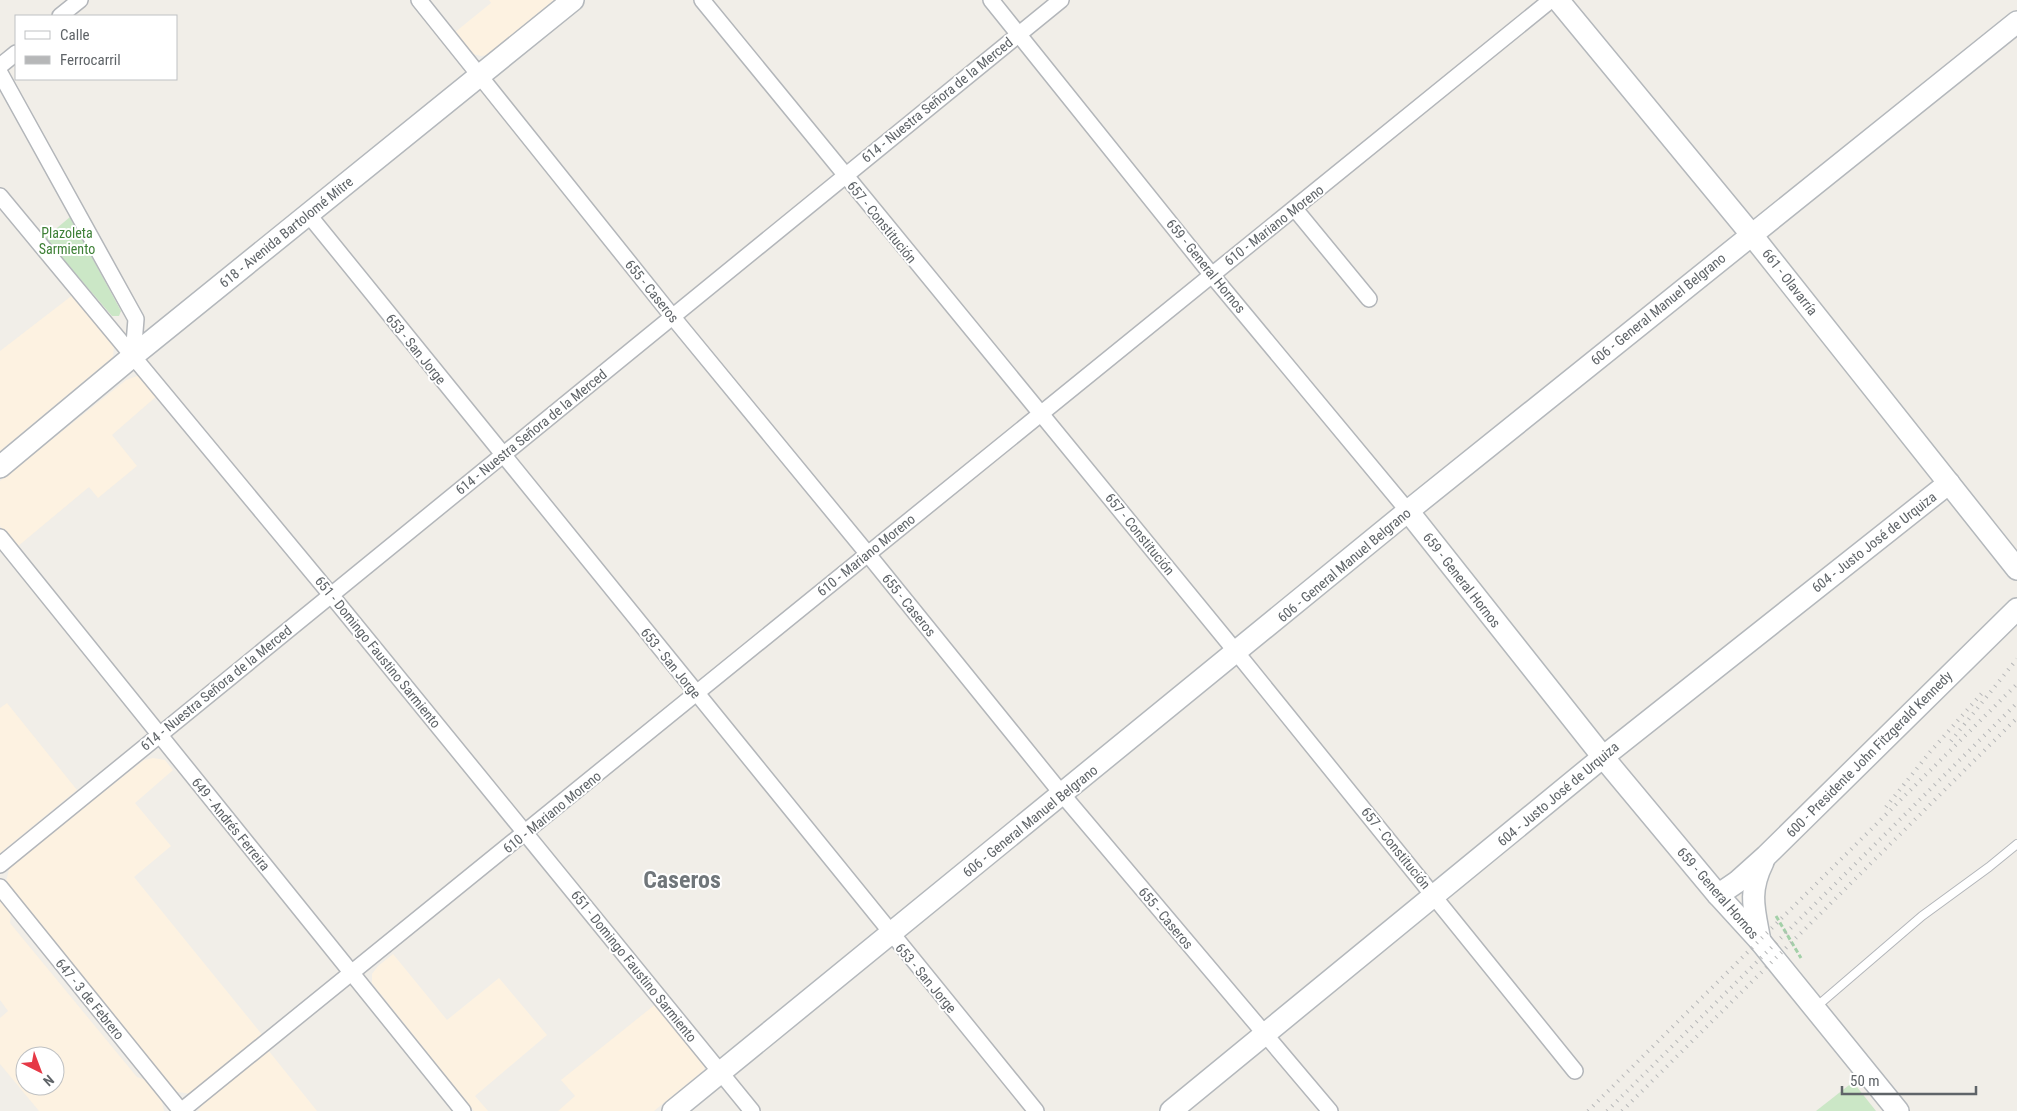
<svg xmlns="http://www.w3.org/2000/svg" width="2017" height="1111" font-family="'Roboto Condensed',sans-serif">
  <style>
    .commercial { fill: #fdf2e1; fill-rule: evenodd }
    .green { fill: #cbe7c6 }
    .lines { fill: none; stroke-linecap: round; stroke-linejoin: round }
    .lane-casing { stroke: #b3b6ba; stroke-width: 10 }
    .street-casing { stroke: #b3b6ba; stroke-width: 18 }
    .secondary-casing { stroke: #b4b8bc; stroke-width: 24 }
    .path { stroke: #a3d0a8; stroke-width: 3; stroke-dasharray: 5 2.5; stroke-linecap: butt }
    .lane { stroke: #fff; stroke-width: 8 }
    .street { stroke: #fff; stroke-width: 15 }
    .secondary { stroke: #fff; stroke-width: 21 }
    .rail { stroke: #b6b7b8; stroke-width: 4; stroke-dasharray: 1 6; stroke-linecap: butt }
    .labels { text-anchor: middle; stroke-width: 4; stroke-linejoin: round; paint-order: stroke }
    .street-label { font-size: 14px; fill: #5f6468; stroke: #fff }
    .park-label { font-size: 14px; fill: #3e8036; stroke: #fff }
    .town-label { font-size: 24px; font-weight: bold; fill: #70767a; stroke: #fff }
  </style>
  <rect width="100%" height="100%" fill="#f1eee8"/>
  <g class="commercial">
    <path d="M489,0H554L487,55L481,56L473,54L454,33L491,3Z"/>
    <path d="M74,294L108,336L114,346L113,357L0,451V351Z"/>
    <path d="M140,375L158,395L112,435L137,466L98,498L89,487L17,547L0,526V481L126,380Z"/>
    <path d="M7,703L77,790L0,853V708Z"/>
    <path d="M153,758L165,760L173,770L135,803L171,846L134,877L264,1037L191,1094L172,1091L10,891L6,881L10,866L144,760Z"/>
    <path d="M0,900L11,912L10,923L137,1077L146,1080L161,1097L164,1111H39L0,1064V1018L8,1011L0,1000ZM25,1056H55V1086H25Z"/>
    <path d="M393,954L447,1020L499,978L547,1035L475,1096L488,1111H474L372,983V974L378,966Z"/>
    <path d="M657,1003L705,1063L704,1070L654,1111H558L575,1096L561,1080Z"/>
    <path d="M268,1050L317,1111H198L205,1100Z"/>
  </g>
  <g class="green">
    <path d="M70,217L121,311L119,316H112L45,238Z"/>
    <path d="M1853,1082L1876,1111H1816Z"/>
  </g>
  <g class="lines">
    <g class="lane-casing">
      <path id="lane" d="M1816,1007L1922,916L1989,867L2017,844"/>
    </g>
    <g class="street-casing">
      <g id="street">
        <path d="M419,0L672,316L867,553L1062,794L1330,1111"/>
        <path d="M702,0L1237,653L1575,1071"/>
        <path d="M991,0L1211,274L1408,511"/>
        <path d="M60,16L80,0"/>
        <path d="M0,66L16,53"/>
        <path d="M0,73L136,319L133,356"/>
        <path d="M0,196L331,595L752,1111"/>
        <path d="M1295,209L1369,299"/>
        <path d="M308,214L1036,1111"/>
        <path d="M0,537L463,1111"/>
        <path d="M0,865L1061,0"/>
        <path d="M0,887L181,1111"/>
        <path d="M181,1111L1551,0"/>
      </g>
    </g>
    <g class="secondary-casing">
      <g id="secondary">
        <path d="M1558,0L1751,234L2017,569"/>
        <path d="M0,467L133,356L573,0"/>
        <path d="M1408,511L1603,757L1718,895L1760,941L1898,1111"/>
        <path d="M1718,895L1737,882L1766,856L2017,609"/>
        <path d="M1760,941C1754,909 1748,892 1763,862"/>
        <path d="M673,1111L1408,511L2017,22"/>
        <path d="M1171,1111L1603,757L1949,483"/>
      </g>
    </g>
    <path class="path" d="M1776,916L1801,958"/>
    <use href="#lane" class="lane"/>
    <use href="#street" class="street"/>
    <use href="#secondary" class="secondary"/>
    <g class="rail">
      <path d="M1951,741L2017,659"/>
      <path d="M1886,807L1930,752L1983,692"/>
      <path d="M1588,1111L2017,684"/>
      <path d="M1607,1111L2017,703"/>
      <path d="M1622,1111L2017,718"/>
    </g>
  </g>
  <g class="labels">
    <g class="street-label">
      <text transform="translate(937 100) rotate(-39)" y="5">614 - Nuestra Señora de la Merced</text>
      <text transform="translate(882 222) rotate(51)" y="5">657 - Constitución</text>
      <text transform="translate(1274 225) rotate(-38)" y="5">610 - Mariano Moreno</text>
      <text transform="translate(286 232) rotate(-39)" y="5">618 - Avenida Bartolomé Mitre</text>
      <text transform="translate(1206 266) rotate(51)" y="5">659 - General Hornos</text>
      <text transform="translate(1790 282) rotate(52)" y="5">661 - Olavarría</text>
      <text transform="translate(652 291) rotate(51)" y="5">655 - Caseros</text>
      <text transform="translate(1658 309) rotate(-39)" y="5">606 - General Manuel Belgrano</text>
      <text transform="translate(416 349) rotate(51)" y="5">653 - San Jorge</text>
      <text transform="translate(531 432) rotate(-39)" y="5">614 - Nuestra Señora de la Merced</text>
      <text transform="translate(1140 534) rotate(51)" y="5">657 - Constitución</text>
      <text transform="translate(1874 542) rotate(-38)" y="5">604 - Justo José de Urquiza</text>
      <text transform="translate(866 555) rotate(-39)" y="5">610 - Mariano Moreno</text>
      <text transform="translate(1344 565) rotate(-40)" y="5">606 - General Manuel Belgrano</text>
      <text transform="translate(1462 580) rotate(52)" y="5">659 - General Hornos</text>
      <text transform="translate(909 605) rotate(51)" y="5">655 - Caseros</text>
      <text transform="translate(378 652) rotate(51)" y="5">651 - Domingo Faustino Sarmiento</text>
      <text transform="translate(671 663) rotate(51)" y="5">653 - San Jorge</text>
      <text transform="translate(216 688) rotate(-39)" y="5">614 - Nuestra Señora de la Merced</text>
      <text transform="translate(1869 754) rotate(-45)" y="5">600 - Presidente John Fitzgerald Kennedy</text>
      <text transform="translate(1558 794) rotate(-40)" y="5">604 - Justo José de Urquiza</text>
      <text transform="translate(552 812) rotate(-39)" y="5">610 - Mariano Moreno</text>
      <text transform="translate(1030 821) rotate(-39)" y="5">606 - General Manuel Belgrano</text>
      <text transform="translate(231 824) rotate(51)" y="5">649 - Andrés Ferreira</text>
      <text transform="translate(1396 848) rotate(51)" y="5">657 - Constitución</text>
      <text transform="translate(1718 893) rotate(49)" y="5">659 - General Hornos</text>
      <text transform="translate(1166 918) rotate(50)" y="5">655 - Caseros</text>
      <text transform="translate(634 966) rotate(51)" y="5">651 - Domingo Faustino Sarmiento</text>
      <text transform="translate(926 978) rotate(50)" y="5">653 - San Jorge</text>
      <text transform="translate(90 999) rotate(51)" y="5">647 - 3 de Febrero</text>
    </g>
    <g class="park-label">
      <text x="67" y="238">Plazoleta<tspan x="67" dy="16">Sarmiento</tspan></text>
    </g>
    <g class="town-label">
      <text x="682" y="888">Caseros</text>
    </g>
  </g>
  <rect x="15" y="15" width="162" height="65" fill="#ffffff" stroke="#bfc1c3"/>
  <rect x="25" y="31" width="25" height="8" fill="#ffffff" stroke="#bfc1c3"/>
  <text x="60" y="40" font-size="15" fill="#5f6468">Calle</text>
  <rect x="25" y="56" width="25" height="8" fill="#b6b7b8" stroke="#bfc1c3"/>
  <text x="60" y="65" font-size="15" fill="#5f6468">Ferrocarril</text>
  <g transform="translate(40 1071) rotate(138)"><circle r="24" fill="#ffffff" stroke="#bfc1c3"/>
  <path d="M0-4L9 19L0 12L-9 19Z" fill="#e63946"/>
  <text y="-8" font-size="14" font-weight="bold" text-anchor="middle" fill="#5f6468">N</text>
  </g>
  <path d="M1842 1086v8h134v-8" fill="none" stroke="#5f6468" stroke-width="2.5"/>
  <text x="1850" y="1086" font-size="15" fill="#5f6468" stroke="#ffffff" stroke-width="4" paint-order="stroke">50 m</text>
</svg>
